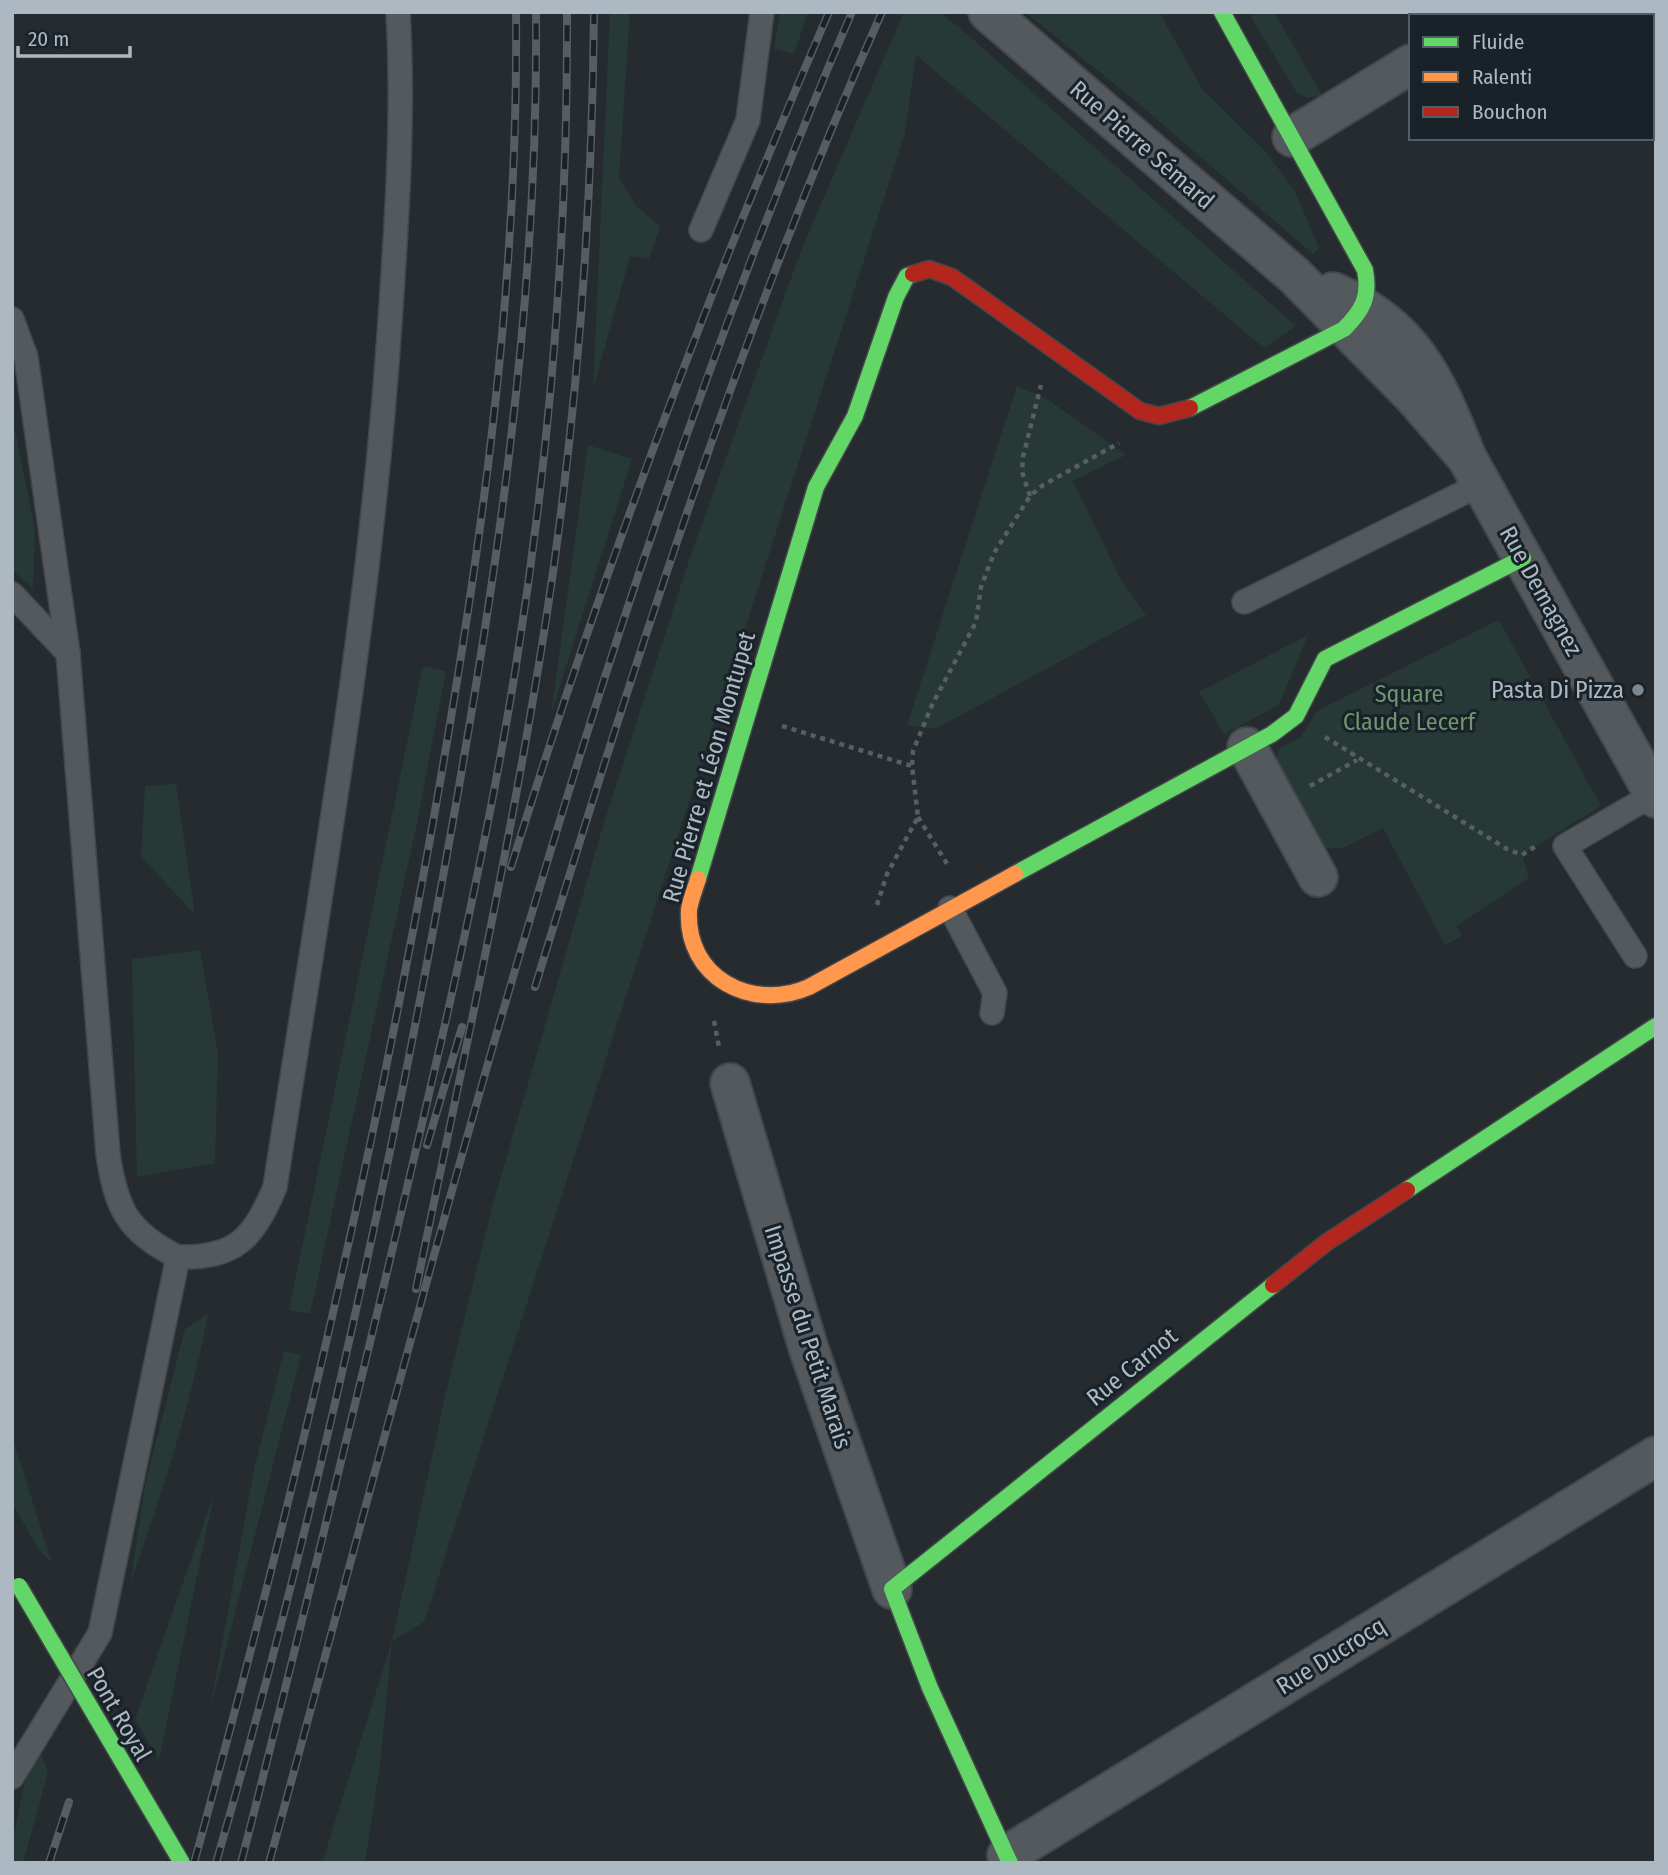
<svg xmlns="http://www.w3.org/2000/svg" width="1668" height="1875" font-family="'Fira Sans Condensed',sans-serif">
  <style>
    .green { fill: #263936 }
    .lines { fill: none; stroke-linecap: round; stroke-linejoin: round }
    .lane-casing { stroke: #42474a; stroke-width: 26 }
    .street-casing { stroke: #42474a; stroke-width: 42 }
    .fast-casing { stroke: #42474a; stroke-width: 19 }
    .slow-casing { stroke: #42474a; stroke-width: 19 }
    .jam-casing { stroke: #42474a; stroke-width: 19 }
    .path { stroke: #585e62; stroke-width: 4.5; stroke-dasharray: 5 5; stroke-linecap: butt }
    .lane { stroke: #54595e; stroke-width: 23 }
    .street { stroke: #54595e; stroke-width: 38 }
    .fast { stroke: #63d668; stroke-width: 16 }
    .slow { stroke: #ff974d; stroke-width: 16 }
    .jam { stroke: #b3261e; stroke-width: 16 }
    .rail-casing { stroke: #575d61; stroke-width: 8 }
    .rail { stroke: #192229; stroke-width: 5; stroke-dasharray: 16; stroke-linecap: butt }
    .fast-bridge-casing { stroke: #42474a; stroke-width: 19; stroke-linecap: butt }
    .fast-bridge { stroke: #63d668; stroke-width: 16 }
    .poi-dot { fill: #7d878f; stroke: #192229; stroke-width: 2.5 }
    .labels { text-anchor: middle; stroke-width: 6; stroke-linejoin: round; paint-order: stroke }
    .street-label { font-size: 24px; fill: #adb9c2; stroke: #192229 }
    .poi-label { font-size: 24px; fill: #adb9c2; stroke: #192229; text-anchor: end }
    .park-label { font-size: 24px; fill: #6e9670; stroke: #192229 }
  </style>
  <rect width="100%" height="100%" fill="#252b2f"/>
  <g class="green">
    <path d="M610,12H630L619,178L636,206L660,226L649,259L630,256L593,390Z"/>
    <path d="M780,12H808L794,54L774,49Z"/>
    <path d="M904,12H939L959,27L1296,326L1264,348L916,55L905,133L424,1622L392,1641L380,1765L365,1863H322L392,1641L446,1392L493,1204L602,829L690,557L802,248Z"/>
    <path d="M1025,12H1159L1203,90L1266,152L1295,191L1319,248L1313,254L1139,104Z"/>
    <path d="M1259,12H1274L1322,95L1308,98L1297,93L1251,17Z"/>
    <path d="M1017,386L1047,399L1126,455L1073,481L1121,580L1146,615L935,729L907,725Z"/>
    <path d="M12,417L35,529L33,588L12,570Z"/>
    <path d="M588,445L632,459L551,714Z"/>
    <path d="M1499,620L1601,806L1522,855L1529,878L1456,926L1462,936L1445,945L1383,828L1343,848H1326L1275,759L1280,748L1300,738L1317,711Z"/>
    <path d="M1308,635L1279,705L1224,734L1199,692Z"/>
    <path d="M423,666L446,671L417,823L310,1314L289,1310Z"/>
    <path d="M176,784L195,915L141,856L145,786Z"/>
    <path d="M200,950L218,1053L215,1163L137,1177L132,959Z"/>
    <path d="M208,1314C191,1407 161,1495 130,1585L145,1485L185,1329Z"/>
    <path d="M284,1351L301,1355L208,1719L255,1465Z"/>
    <path d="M12,1436L52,1564L38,1548L12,1503Z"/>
    <path d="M214,1494L159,1760L135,1719Z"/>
    <path d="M34,1739L48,1772L23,1863H12V1842Z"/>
  </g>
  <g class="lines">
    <g class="lane-casing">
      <g id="lane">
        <path d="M701,230L748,120L762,12"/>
        <path d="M12,319L26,357L68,653L108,1154C116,1208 127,1232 178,1257L100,1633L12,1777"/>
        <path d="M12,594L68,653"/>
        <path d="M1244,602L1481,484"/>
        <path d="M950,908L995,993L992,1013"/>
        <path d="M1635,956L1565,846L1654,794"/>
        <path d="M178,1257C236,1258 253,1239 275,1187C319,899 371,612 390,321C397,218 404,115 398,12"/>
      </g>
    </g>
    <g class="street-casing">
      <g id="street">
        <path d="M988,12L1295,276L1414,397L1467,458"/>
        <path d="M1652,12L1656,19"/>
        <path d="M1491,16L1496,12"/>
        <path d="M1292,137L1411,64"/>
        <path d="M1333,292C1415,326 1436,381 1467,458L1656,798"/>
        <path d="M1247,747L1318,877"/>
        <path d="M730,1083L809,1350L892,1589"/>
        <path d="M1007,1855L1656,1456"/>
      </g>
    </g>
    <g class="fast-casing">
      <g id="fast">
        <path d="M1190,408L1344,329C1363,310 1370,297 1365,270L1222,12"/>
        <path d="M1015,874L1272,734L1296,716L1325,659L1523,558"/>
        <path d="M698,879L816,487L855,416L896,297L907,276L913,274"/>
        <path d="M1407,1190L1656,1026"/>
        <path d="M1010,1863L930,1688L892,1589L1273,1285"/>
      </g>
    </g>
    <g class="slow-casing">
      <path id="slow" d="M698,879C695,889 690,901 689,910C685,978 752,1012 809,987L1015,874"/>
    </g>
    <g class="jam-casing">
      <g id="jam">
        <path d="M913,274L929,269L952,277L1140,411L1159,416L1190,408"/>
        <path d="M1273,1285L1327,1242L1407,1190"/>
      </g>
    </g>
    <g class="path">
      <path d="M1030,496L1022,472L1023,457L1041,385"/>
      <path d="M782,726L912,766"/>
      <path d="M1325,737L1507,849L1522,855L1536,846"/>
      <path d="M1310,786L1357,760"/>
      <path d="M918,817L949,867"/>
      <path d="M877,905L887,874L918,817L912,766L913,751L932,705L976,622L981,587L994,553L1030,496L1043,485L1119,443"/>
      <path d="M714,1021L719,1047"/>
    </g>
    <use href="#lane" class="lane"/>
    <use href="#street" class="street"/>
    <use href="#fast" class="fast"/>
    <use href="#slow" class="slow"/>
    <use href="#jam" class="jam"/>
    <g class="rail-casing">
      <g id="rail">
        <path d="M511,867C601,576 708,291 829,12"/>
        <path d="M535,987C636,656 741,328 882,12"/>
        <path d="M427,1145L462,1027"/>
        <path d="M416,1289C462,1066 511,844 546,620C577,418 592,216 594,12"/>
        <path d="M49,1863L69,1802"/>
        <path d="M194,1863C287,1525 368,1184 430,839C479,567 519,290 516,12"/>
        <path d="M216,1863C307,1548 379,1226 438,904C492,610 539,313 536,12"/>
        <path d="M241,1863C290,1673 336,1483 382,1293C431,1087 481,881 515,672C550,454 568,234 567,12"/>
        <path d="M269,1863C440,1239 594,607 852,12"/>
      </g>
    </g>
    <use href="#rail" class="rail"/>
    <g class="fast-bridge-casing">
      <path id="fast-bridge" d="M19,1586L182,1863"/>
    </g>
    <use href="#fast-bridge" class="fast-bridge"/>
  </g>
  <circle class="poi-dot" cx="1638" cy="690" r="7"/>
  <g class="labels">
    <g class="street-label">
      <text transform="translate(1142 145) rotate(41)" y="8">Rue Pierre Sémard</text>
      <text transform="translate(1541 591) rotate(61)" y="8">Rue Demagnez</text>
      <text transform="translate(709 767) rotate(-74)" y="8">Rue Pierre et Léon Montupet</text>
      <text transform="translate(808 1337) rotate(72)" y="8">Impasse du Petit Marais</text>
      <text transform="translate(1132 1367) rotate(-39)" y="8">Rue Carnot</text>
      <text transform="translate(1331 1656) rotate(-32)" y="8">Rue Ducrocq</text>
      <text transform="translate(119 1714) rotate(60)" y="8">Pont Royal</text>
    </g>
    <g class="poi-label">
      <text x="1624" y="698">Pasta Di Pizza</text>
    </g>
    <g class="park-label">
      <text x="1409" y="702">Square<tspan x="1409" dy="28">Claude Lecerf</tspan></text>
    </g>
  </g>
  <rect width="1668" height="1875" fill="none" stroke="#adb9c2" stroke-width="28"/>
  <rect x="1409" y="14" width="245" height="126" fill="#192229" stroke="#545e66" stroke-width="2"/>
  <rect x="1423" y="37" width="35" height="10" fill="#63d668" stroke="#545e66" stroke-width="2"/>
  <text x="1472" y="49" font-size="21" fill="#adb9c2">Fluide</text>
  <rect x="1423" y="72" width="35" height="10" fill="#ff974d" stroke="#545e66" stroke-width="2"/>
  <text x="1472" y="84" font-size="21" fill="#adb9c2">Ralenti</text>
  <rect x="1423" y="107" width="35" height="10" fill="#b3261e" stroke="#545e66" stroke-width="2"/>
  <text x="1472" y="119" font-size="21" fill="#adb9c2">Bouchon</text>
  <path d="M18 46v10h112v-10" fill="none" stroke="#adb9c2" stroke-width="3.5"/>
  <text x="28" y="46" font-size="21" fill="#adb9c2" stroke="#192229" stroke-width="5" paint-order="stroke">20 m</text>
</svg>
